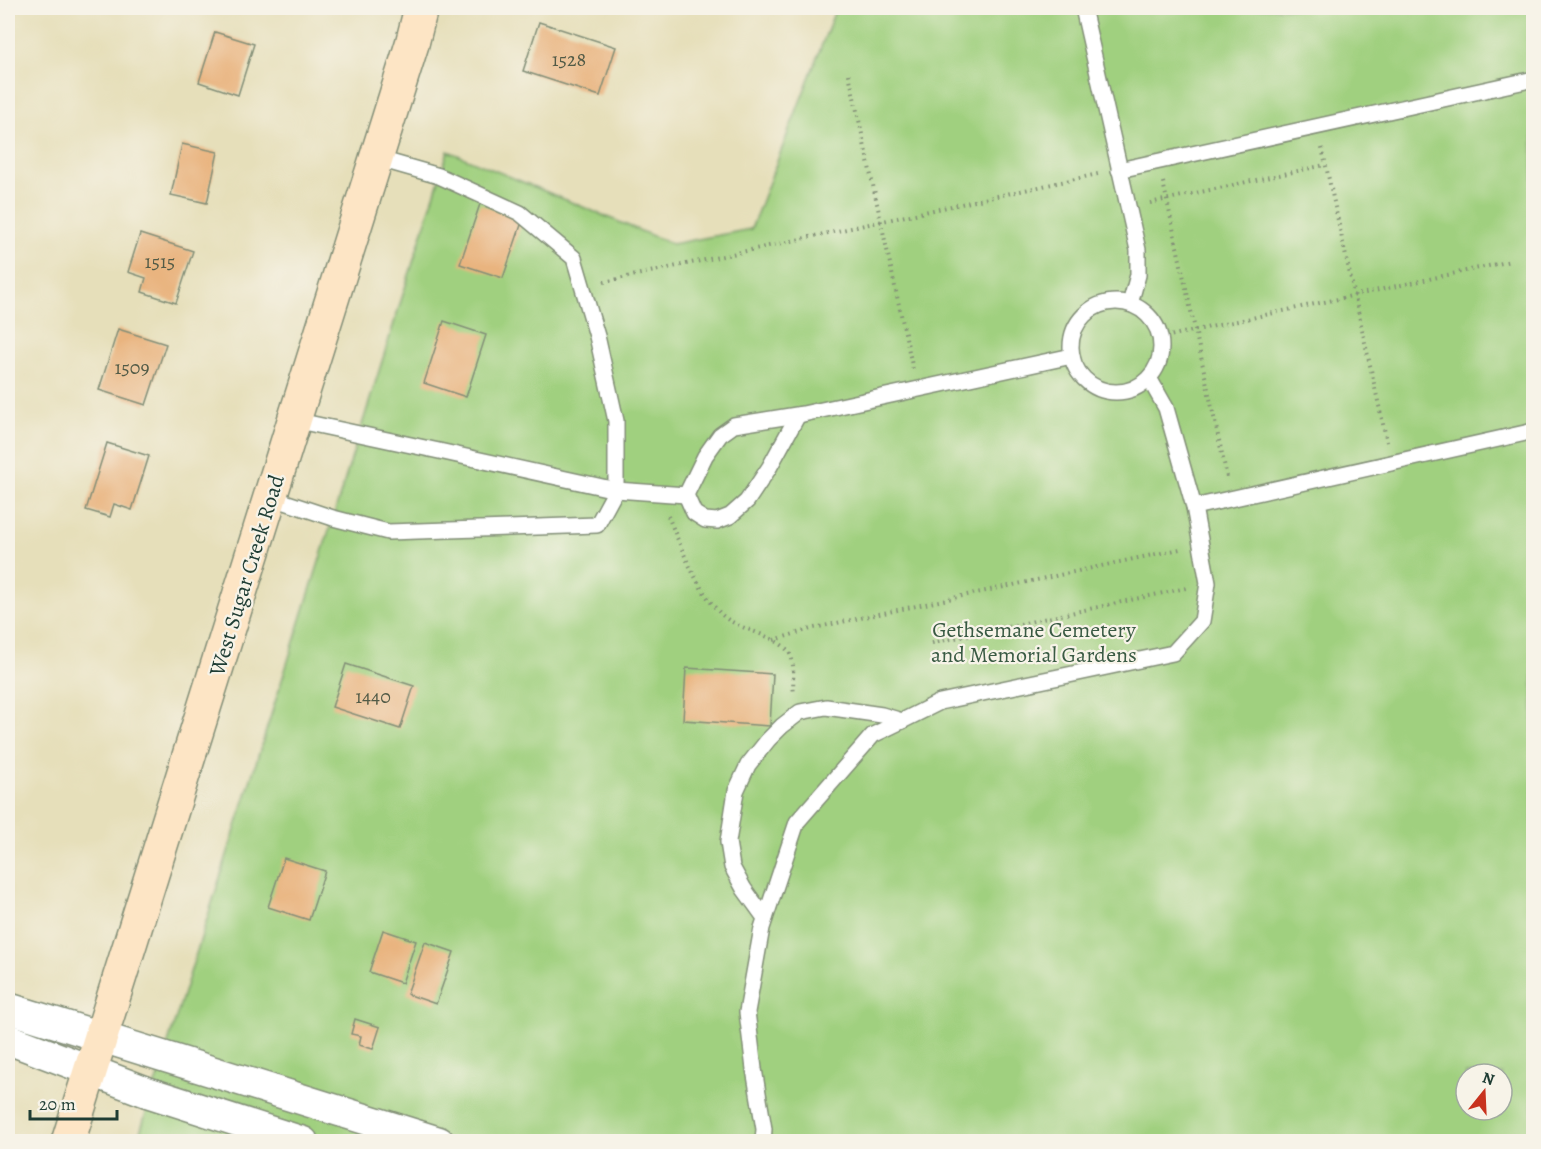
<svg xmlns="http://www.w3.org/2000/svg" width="1541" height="1149" font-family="Alegreya,serif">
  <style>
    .green { fill: #a0d07f; stroke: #60865a; stroke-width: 1.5; fill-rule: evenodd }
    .building { fill: #e9b47f }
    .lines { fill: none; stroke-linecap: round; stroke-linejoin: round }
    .service-casing { stroke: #828e77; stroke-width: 18 }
    .minor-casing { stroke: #828e77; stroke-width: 33 }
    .secondary-casing { stroke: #828e77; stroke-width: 36 }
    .path { stroke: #828e77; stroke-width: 4; stroke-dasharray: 1.5 4.5; stroke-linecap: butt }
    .service { stroke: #fff; stroke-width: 15 }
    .minor { stroke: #fff; stroke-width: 30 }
    .secondary { stroke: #fde5c5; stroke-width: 33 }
    .labels { text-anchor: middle; stroke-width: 4.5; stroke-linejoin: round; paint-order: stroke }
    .number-label { font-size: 20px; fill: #525b47 }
    .street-label { font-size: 22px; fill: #1f3d34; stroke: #f7f3e8 }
    .park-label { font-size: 22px; fill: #395a43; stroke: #f7f3e8 }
  </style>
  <rect width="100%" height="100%" fill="#f7f3e8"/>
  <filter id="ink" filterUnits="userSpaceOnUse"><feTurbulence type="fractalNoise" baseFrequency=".0167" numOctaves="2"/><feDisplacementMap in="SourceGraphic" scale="12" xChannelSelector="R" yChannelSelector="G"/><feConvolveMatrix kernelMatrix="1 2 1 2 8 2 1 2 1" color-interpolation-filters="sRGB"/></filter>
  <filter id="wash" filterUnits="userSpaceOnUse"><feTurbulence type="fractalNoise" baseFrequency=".008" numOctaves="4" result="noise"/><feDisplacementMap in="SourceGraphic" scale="24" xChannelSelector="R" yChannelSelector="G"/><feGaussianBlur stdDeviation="1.35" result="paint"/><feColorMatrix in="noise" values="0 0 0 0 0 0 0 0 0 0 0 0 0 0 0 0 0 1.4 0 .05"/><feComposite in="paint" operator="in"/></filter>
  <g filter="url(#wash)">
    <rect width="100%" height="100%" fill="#e6dfba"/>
    <path class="green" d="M836,8H1533V1141L137,1142L448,151L672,244L751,229ZM1466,1074H1502V1110H1466Z"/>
    <g id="blocks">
      <g class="building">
        <path d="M539,22L616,47L600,96L523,71Z"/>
        <path d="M215,32L254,44L238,95L199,82Z"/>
        <path d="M182,144L218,152L207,203L171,195Z"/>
        <path d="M480,204L523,219L503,278L460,264Z"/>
        <path d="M140,234L193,251L176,303L142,292L146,278L128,272Z"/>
        <path d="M444,321L486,335L466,397L424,383Z"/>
        <path d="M118,329L166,344L146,405L99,390Z"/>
        <path d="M107,443L149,456L132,510L114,504L110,517L86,510Z"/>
        <path d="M346,664L414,686L400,729L332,707Z"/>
        <path d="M686,668L773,674L770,726L683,720Z"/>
        <path d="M284,858L325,871L309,920L268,907Z"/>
        <path d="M383,930L416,941L402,983L369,972Z"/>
        <path d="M425,942L454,952L436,1004L407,994Z"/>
        <path d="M355,1019L380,1027L373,1049L359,1045L361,1036L351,1034Z"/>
      </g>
    </g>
  </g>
  <g filter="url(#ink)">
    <use href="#blocks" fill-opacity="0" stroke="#828e77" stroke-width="1.5"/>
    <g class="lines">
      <g class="service-casing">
        <g id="service">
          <path d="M1083,8L1138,250V275L1130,304"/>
          <path d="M1119,170L1534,79"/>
          <circle cx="1116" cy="347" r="45"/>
          <path d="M294,420L439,451L616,490L686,495L705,456L720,435L734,425L803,414L1072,356"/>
          <path d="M686,495L694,513L705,520L717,521L730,516L747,501L769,468L798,415"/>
          <path d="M270,497L333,518L388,532L597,525L616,490V421L597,336L574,258L520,213L439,176L376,158"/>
          <path d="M1194,507L1534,431"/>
          <path d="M765,918L744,889L732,867L728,842L736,791L748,765L768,740L782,726L800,712L826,707L882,715L902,721"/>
          <path d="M763,1142L764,1129L754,1069L747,1012L762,928L797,822L873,735L902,721L940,702L1173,653L1202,621L1208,583L1194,507L1166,408L1149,378"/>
        </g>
      </g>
      <g class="minor-casing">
        <g id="minor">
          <path d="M8,1008L439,1142"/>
          <path d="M8,1039L147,1092L303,1142"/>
        </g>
      </g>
      <g class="secondary-casing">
        <path id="secondary" d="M68,1142L412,44L421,8"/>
      </g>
      <g class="path">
        <path d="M849,74L913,370"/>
        <path d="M1322,148L1387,442"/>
        <path d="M1163,182L1227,477"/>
        <path d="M1150,203L1325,165"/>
        <path d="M604,282L1098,174"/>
        <path d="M1160,338L1511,261"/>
        <path d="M668,516C681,547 697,590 721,614C739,632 781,634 791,656C795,666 792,682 794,693"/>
        <path d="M774,640L814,628L1180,549"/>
        <path d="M932,643L1186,588"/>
      </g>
      <use href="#service" class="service"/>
      <use href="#minor" class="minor"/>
      <use href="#secondary" class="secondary"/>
    </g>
  </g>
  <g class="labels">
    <g class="number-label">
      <text x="569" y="66">1528</text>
      <text x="160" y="268">1515</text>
      <text x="132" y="374">1509</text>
      <text x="373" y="703">1440</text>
    </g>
    <g class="street-label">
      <text transform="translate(246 575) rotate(-73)" y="8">West Sugar Creek Road</text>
    </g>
    <g class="park-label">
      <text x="1034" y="637">Gethsemane Cemetery<tspan x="1034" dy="25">and Memorial Gardens</tspan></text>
    </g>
  </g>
  <rect width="1541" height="1149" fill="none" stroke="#f7f3e8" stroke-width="30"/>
  <g transform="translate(1484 1092) rotate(18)"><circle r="28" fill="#f7f3e8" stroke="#a1aaa0" stroke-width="1.5"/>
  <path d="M0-4.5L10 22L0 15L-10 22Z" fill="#c8321e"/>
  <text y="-9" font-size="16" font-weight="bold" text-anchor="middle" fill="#1f3d34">N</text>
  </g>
  <path d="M30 1110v9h87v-9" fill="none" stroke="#1f3d34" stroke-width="3"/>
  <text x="39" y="1110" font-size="18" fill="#1f3d34" stroke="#f7f3e8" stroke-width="4.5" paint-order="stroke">20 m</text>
</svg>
